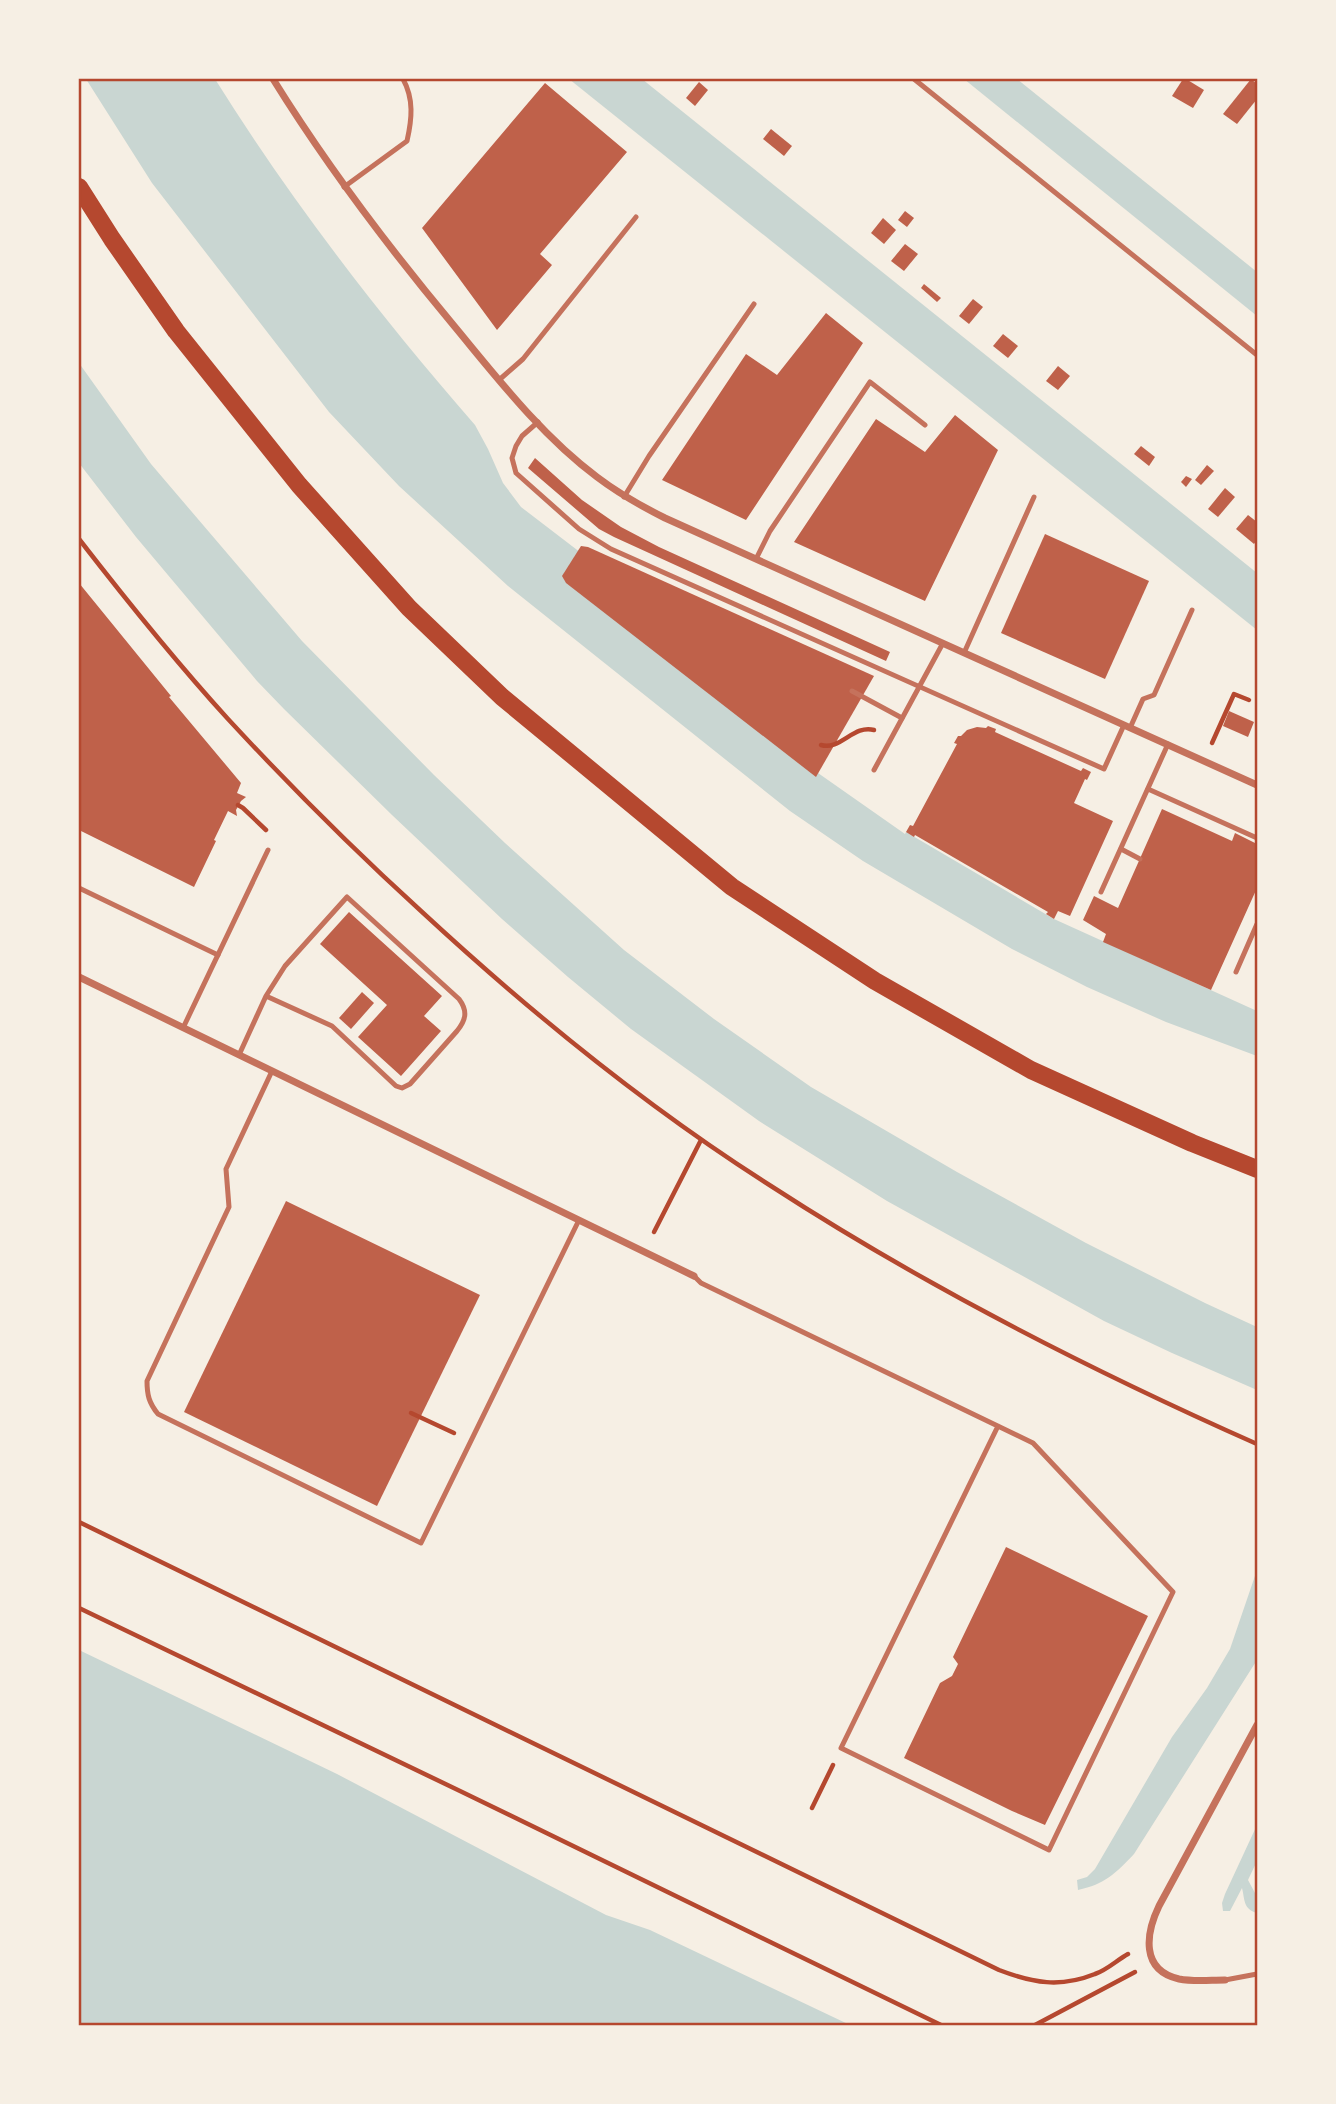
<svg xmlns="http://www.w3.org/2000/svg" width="1336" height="2104" font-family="'Times New Roman',serif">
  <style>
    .water { fill: #c9d6d2 }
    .building { fill: #bf614a }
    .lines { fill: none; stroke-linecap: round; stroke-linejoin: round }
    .path { stroke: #b5482f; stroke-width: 4.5 }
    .service { stroke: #c5725c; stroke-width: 5 }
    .minor { stroke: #c5725c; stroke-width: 7 }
    .primary { stroke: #b5482f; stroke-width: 18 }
    .neatline { fill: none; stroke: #b5482f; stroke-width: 2.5 }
  </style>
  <rect width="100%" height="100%" fill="#f6efe4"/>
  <g class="water">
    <path d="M86,79H215C292,202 380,316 475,425L488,449L503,483L521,507L585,556L818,773L905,834L906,832L1054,919L1257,1011V1056L1166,1022L1087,987L1012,949L863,861L790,811L508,586L399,486L329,412L152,183Z"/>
    <path d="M569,79H642L1257,573V630Z"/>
    <path d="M964,79H1017L1257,272V316Z"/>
    <path d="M79,363L151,464L302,641L434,775L505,843L624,950L714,1019L811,1087L957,1172L1086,1243L1205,1303L1257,1327V1390L1172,1353L1104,1321L887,1201L759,1121L631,1029L568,977L502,919L392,815L284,709L257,681L136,537L79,463Z"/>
    <path d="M1257,1570V1660L1134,1854C1115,1874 1105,1884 1078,1890L1077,1880L1087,1877L1095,1869L1172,1737L1207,1688L1230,1649Z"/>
    <path d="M79,1650L337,1774L606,1915L650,1930L850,2025H79Z"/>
    <path d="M1257,1825V1861L1248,1880L1255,1893L1257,1913C1243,1909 1245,1900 1242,1888L1230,1911H1223L1222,1903L1225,1894Z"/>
  </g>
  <g class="building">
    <path d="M1183,79H1186L1204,90L1193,108L1172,96Z"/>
    <path d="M1251,79L1257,84V99L1237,124L1223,114Z"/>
    <path d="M699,82L708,90L695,106L686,98Z"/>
    <path d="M545,83L627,152L540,254L552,265L497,330L422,228Z"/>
    <path d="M771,129L792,146L784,156L763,139Z"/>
    <path d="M905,211L914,218L907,227L898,220Z"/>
    <path d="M883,218L896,230L884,244L871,233Z"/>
    <path d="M905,244L918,254L904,271L891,261Z"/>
    <path d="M924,284L941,298L937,302L921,288Z"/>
    <path d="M973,299L983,307L969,324L959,316Z"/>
    <path d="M826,313L863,343L746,520L662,480L746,354L777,375Z"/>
    <path d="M1003,334L1018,346L1008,358L993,346Z"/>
    <path d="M1058,366L1070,376L1058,390L1046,381Z"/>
    <path d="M955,415L998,450L925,601L794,542L876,419L925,452Z"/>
    <path d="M1141,446L1155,457L1149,466L1134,454Z"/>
    <path d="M535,458L582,500L621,527L659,547L890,652L886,661L614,537L599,529L528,468Z"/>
    <path d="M1207,465L1214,471L1201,485L1195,480Z"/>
    <path d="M1186,476L1192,479L1186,487L1181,482Z"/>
    <path d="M1225,488L1235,497L1218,517L1208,509Z"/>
    <path d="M1248,515L1257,522V540L1254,544L1236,529Z"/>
    <path d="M1045,534L1149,581L1105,679L1001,633Z"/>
    <path d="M581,546L588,547L874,676L816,777L566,583L562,576Z"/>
    <path d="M79,583L171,696L169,697L241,783L237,793L246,797L241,801L236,810L237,816L228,811L214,840L216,841L194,887L79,830Z"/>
    <path d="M1229,711L1254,722L1248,737L1223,726Z"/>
    <path d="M988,726L996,729L995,732L1081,771L1083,768L1091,772L1087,780L1085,779L1074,803L1113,821L1070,916L1058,911L1054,919L1046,914L1048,912L915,835L914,837L906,832L910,825L913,826L957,744L954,743L958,736H961L967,730L977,727L986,728Z"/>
    <path d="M1162,809L1232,841L1235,833L1257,844V888L1211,990L1103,942L1106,934L1083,920L1094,896L1118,908Z"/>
    <path d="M349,912L442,996L424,1016L441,1031L401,1076L358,1037L387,1005L320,944Z"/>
    <path d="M362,992L374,1003L351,1029L339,1018Z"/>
    <path d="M286,1201L480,1295L377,1506L184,1412Z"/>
    <path d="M1006,1547L1148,1616L1045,1825L1012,1811L904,1758L940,1683L952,1676L958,1664L953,1657Z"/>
  </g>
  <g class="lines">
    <g class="path">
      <path d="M79,539C127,601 176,662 228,719C290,786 354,850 421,911C530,1012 645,1106 771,1186C925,1286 1090,1370 1257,1444"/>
      <path d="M1212,743L1234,694L1249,700"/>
      <path d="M821,745C840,751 854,724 874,730"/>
      <path d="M238,805L243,808L266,830"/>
      <path d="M654,1232L701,1140"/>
      <path d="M411,1413L454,1433"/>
      <path d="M79,1522L999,1970C1033,1983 1060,1988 1095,1974C1107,1970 1117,1960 1128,1954"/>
      <path d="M79,1608L460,1791L941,2025"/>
      <path d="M812,1808L833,1765"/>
      <path d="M1035,2025L1135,1972"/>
    </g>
    <g class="service">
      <path d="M914,79L1257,355"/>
      <path d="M344,187L407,141C412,119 414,99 403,79"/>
      <path d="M499,380L523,359L636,217"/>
      <path d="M538,422L522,436L516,446L512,458L516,473L579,529L611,549L1104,769L1124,725"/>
      <path d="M624,497L649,456L754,304"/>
      <path d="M756,559L770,531L870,382L925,425"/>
      <path d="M964,653L1034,497"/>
      <path d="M852,691L902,718"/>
      <path d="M1130,728L1143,699L1154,695L1192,610"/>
      <path d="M874,770L943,643"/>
      <path d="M1148,789L1257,838"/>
      <path d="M1121,849L1140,859"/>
      <path d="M79,888L218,955"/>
      <path d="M1101,892L1168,744"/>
      <path d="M1236,972L1257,924"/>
      <path d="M183,1028L268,850"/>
      <path d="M239,1055L266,996L285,966L347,897L459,999C468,1011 466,1020 457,1031L410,1084L402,1088L396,1086L332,1026L266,996"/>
      <path d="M272,1071L226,1169L229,1207L147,1381C147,1395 149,1403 158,1414L421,1543L579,1220"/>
      <path d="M694,1276L701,1283L1033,1443L1173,1592L1049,1850L841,1748L998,1426"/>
      <path d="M1225,1980L1257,1974"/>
    </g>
    <g class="minor">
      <path d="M273,79C327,166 389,248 455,327C498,379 542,436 597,477C618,493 641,506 665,518L1257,785"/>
      <path d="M79,977L694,1276"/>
      <path d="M1225,1980C1210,1980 1194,1982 1179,1979C1140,1970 1146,1933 1159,1906L1257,1725"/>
    </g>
    <path class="primary" d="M79,187L112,239L176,331L299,485L409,608L502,697L732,887L875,981L1031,1070L1192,1143L1257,1169"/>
  </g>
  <rect width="1336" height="2104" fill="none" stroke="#f6efe4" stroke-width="161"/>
  <rect x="80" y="80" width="1176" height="1944" class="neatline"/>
</svg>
